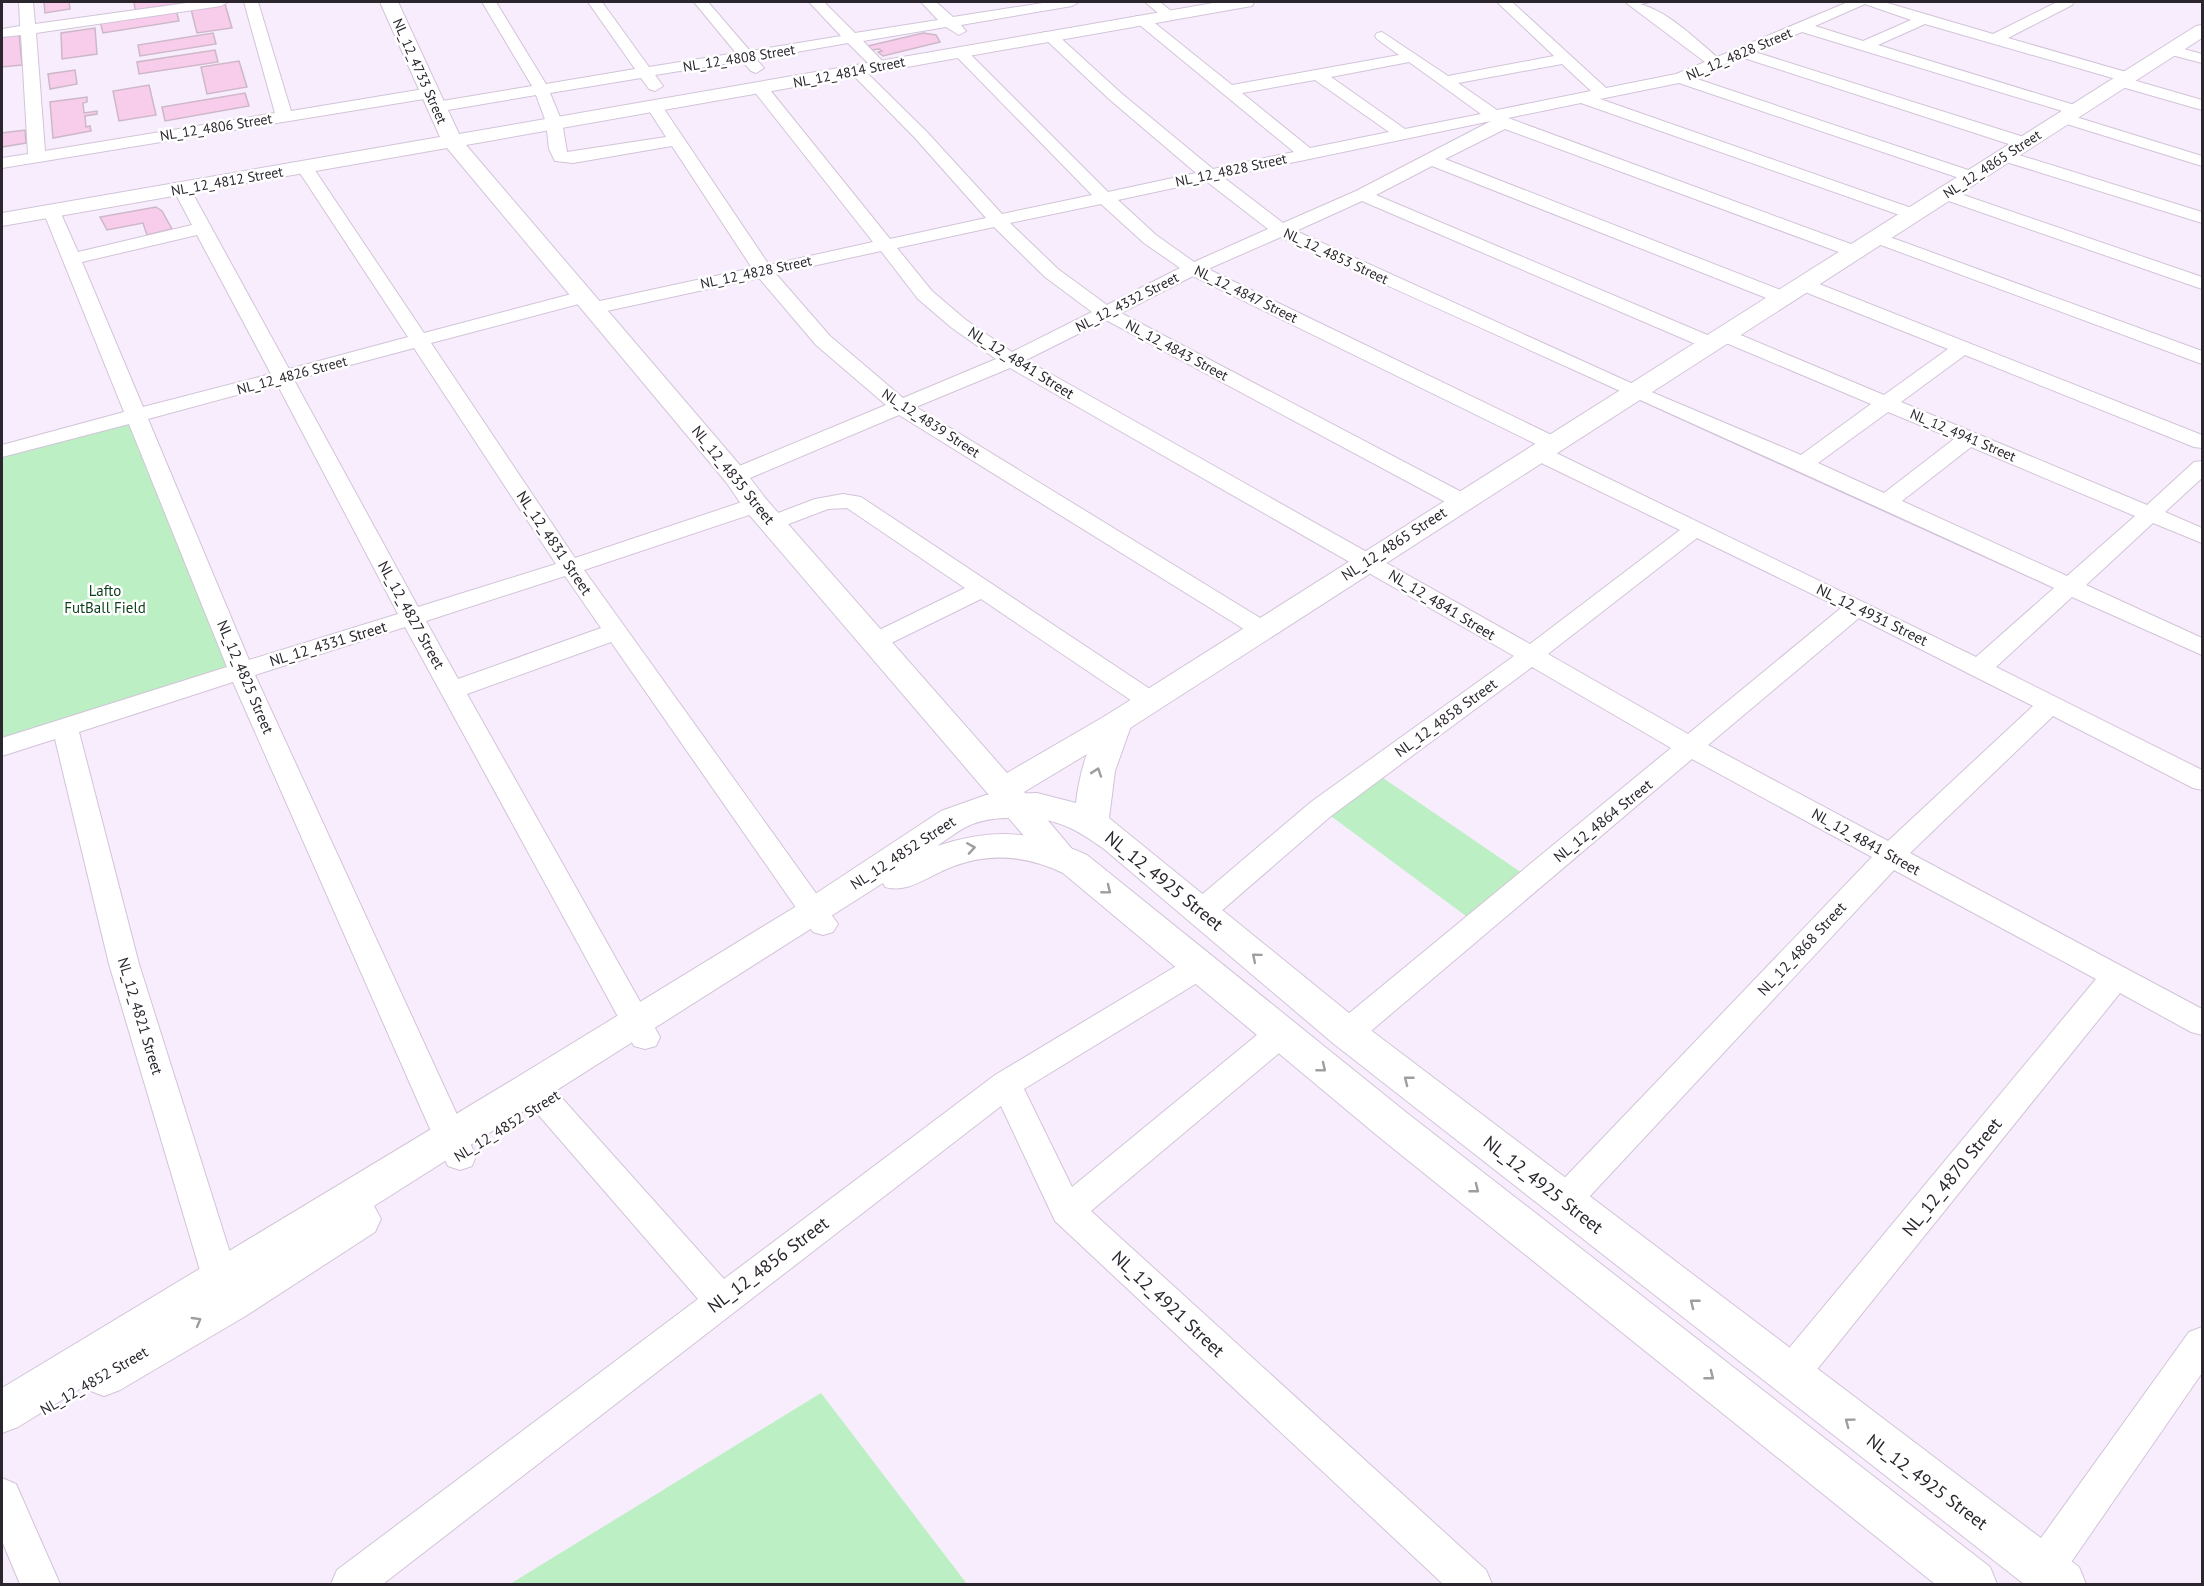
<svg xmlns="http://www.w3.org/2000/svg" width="2204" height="1586" font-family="'PT Sans',sans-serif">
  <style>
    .green { fill: #bcefc3 }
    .building { fill: #f8cceb; stroke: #cdb8c7; stroke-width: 1.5 }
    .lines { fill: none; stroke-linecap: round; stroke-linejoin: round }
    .service-casing { stroke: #d2c4d8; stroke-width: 2 }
    .minor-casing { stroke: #d2c4d8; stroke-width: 2 }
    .tertiary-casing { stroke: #d2c4d8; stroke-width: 2 }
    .primary-casing { stroke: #d2c4d8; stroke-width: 2 }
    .service { fill: #fff; fill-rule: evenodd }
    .minor { fill: #fff; fill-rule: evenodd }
    .tertiary { fill: #fff; fill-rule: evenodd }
    .primary { fill: #fff; fill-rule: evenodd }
    .oneway { stroke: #a09da1 }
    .labels { text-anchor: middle; stroke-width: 5; stroke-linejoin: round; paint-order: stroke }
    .far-street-label { font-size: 14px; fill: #2b262e; stroke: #fff }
    .street-label { font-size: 15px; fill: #2b262e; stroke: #fff }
    .park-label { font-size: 15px; fill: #0b3e19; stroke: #fff }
    .near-street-label { font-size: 18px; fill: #2b262e; stroke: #fff }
  </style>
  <rect width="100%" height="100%" fill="#f8edfd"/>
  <g class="green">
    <path d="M137,415L248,668L2,742V453Z"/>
    <path d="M1367,767L1528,877L1474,922L1316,805Z"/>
    <path d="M821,1393L967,1584H510Z"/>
  </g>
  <g class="building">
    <path d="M44,2H69L70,9L45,13Z"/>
    <path d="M134,2H192L135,10Z"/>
    <path d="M225,4L232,28L197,33L191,9Z"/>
    <path d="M176,10L179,21L103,33L100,21Z"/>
    <path d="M95,28L97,54L62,59L61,33Z"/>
    <path d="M213,33L216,44L140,56L138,45Z"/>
    <path d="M923,33L936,35L940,42L883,56L878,52L882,51L879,49L872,50L868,46Z"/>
    <path d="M19,34L22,65L2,67V37Z"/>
    <path d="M215,50L218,62L139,74L137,62Z"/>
    <path d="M239,61L247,87L207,94L201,67Z"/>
    <path d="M75,70L77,84L50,89L48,74Z"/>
    <path d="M149,85L156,115L119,121L113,91Z"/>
    <path d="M245,93L249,106L165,121L162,107Z"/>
    <path d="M87,97V102L83,103L84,113L97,111V114L85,116L86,127L90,126L91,131L53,138L50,102Z"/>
    <path d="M25,130L26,143L2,147V133Z"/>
    <path d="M156,207L162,211L172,229L147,235L143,223L107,230L100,217Z"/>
  </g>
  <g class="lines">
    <g class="service-casing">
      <path id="service" d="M1635,2H1650L1632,6L1631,4Z"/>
    </g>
    <g class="minor-casing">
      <g id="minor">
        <path d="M19,2H33L35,24L194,2H228L221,6L36,33L45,151L275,113L244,2H258L291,111L430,88L438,93L430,98L2,168V158L28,154L21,35L2,37V29L20,26Z"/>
        <path d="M482,2H496L546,84L635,69L588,2H602L649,67L736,53L694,2H708L750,51L841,36L809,2H824L855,33L938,20L921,2H936L953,17L1049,2H1079L1072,6L961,25L966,31L959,35L946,27L863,41L887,66L879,71L874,69L848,43L756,59L764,68L756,73L751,71L742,61L655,75L663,86L655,91L649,89L641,78L550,93L562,122L567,152L666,137L646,106L648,103H660L769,265L873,242L754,91L752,88L754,85H766L890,239L986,218L915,138L851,73L848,70L851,67H861L927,132L1002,214L1092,195L954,54L951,51L954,48H964L1108,192L1196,173L1109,99L1044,38L1042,35L1044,32H1054L1121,93L1213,169L1294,152L1136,22L1134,19L1136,16H1146L1232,85L1399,55L1377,39L1375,36L1377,33L1382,32L1448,76L1554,56L1497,2H1512L1606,88L1676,74L1705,62L1625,2C1659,2 1692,36 1717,57L1848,2H1884L1993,34L2057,2H2074L2072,5L2008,38L2133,74L2136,77L2133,80L2202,100V110L2115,85L2113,82L2116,79L1925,24L1878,45L2081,107L2083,110L2081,113H2069L1802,32L1755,52L2030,139L2032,143L2030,147H2018L1741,57L1694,78L1977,173L1980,177L1971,182L1679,83L1600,99L1917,210L1920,214L1917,218L1911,219L1581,103L1508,118L1859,247L1862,251L1859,255H1847L1505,129L1445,159L1788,293L1791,297L1788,301H1774L1432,166L1376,195L1717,339L1714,335L1717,331H1731L1884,395L1948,349L1795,288L1793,284L1795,280H1809L2202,435V448L2194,447L1965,355L1901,402L2147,505L2194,462L2202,461V478L2165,512L2202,528V543L2153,523L2086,585L2202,638V655L2072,597L1996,667L2202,770V790L2193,788L2053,716L1910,853L2202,1009V1035L2191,1032L2120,993L1802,1388L1789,1393L1776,1388L1771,1376L1776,1364L2096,979L1894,870L1576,1211L1564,1215L1552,1211L1547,1201L1552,1191L1872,857L1692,759L1358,1042L1347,1045L1336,1042L1332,1033L1336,1024L1671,748L1532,667L1331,816L1212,919L1202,922L1192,919L1188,911L1192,903L1311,802L1514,656L1010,368L916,407L1270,624L1273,629L1270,634L1261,637L1252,634L899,415L743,481H727L724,476L727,471L886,405L816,345L759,278L593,314L586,312L583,308L586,304L752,268L672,146L573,163L555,161L549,149L546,122L536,95L436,112L430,110L428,107L430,104L436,102L532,86ZM1865,4L1911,20L1863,41L1815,26ZM1409,62L1481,114L1405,129L1331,77ZM1562,64L1591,91L1497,110L1458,83ZM1315,80L1389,132L1310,148L1242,93ZM1491,121L1356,191L1283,223L1223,177ZM1206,181L1268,229L1194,262L1156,235L1118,200ZM1362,201L1705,348H1719L1722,344L1719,340L1871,404L1801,455L1642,388L1296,231ZM1101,204L1144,243L1180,268L1107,305L1058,269L1010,223ZM994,227L1045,277L1092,312L1012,352L966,320L932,291L897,248ZM1281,237C1538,355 1797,469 2054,588L1976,657L1552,451L1562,450L1565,445L1562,440L1208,269ZM881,251L918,299L952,328L996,359L903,398L830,336L776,274ZM1193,276L1542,447L1531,448L1528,453L1531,458L1680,530L1530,644L1026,360L1106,320L1453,506H1469L1472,501L1469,496L1121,313ZM1888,412L1954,439L1884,493L1818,463ZM1971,447L2135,516L2067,576L1902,501ZM1697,538L1841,608L1688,734L1548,654ZM1859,618L2033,706L1888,841L1708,745Z"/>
        <path d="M1145,2H1160L1176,15L1174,18H1164Z"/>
        <path d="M2173,46L2202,54V63L2168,54L2165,51Z"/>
        <path d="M2063,113L2202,156V166L2057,121L2055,118L2057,115Z"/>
        <path d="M2006,151L2202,212V223L2000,160L1998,156Z"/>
        <path d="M304,162L310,163L424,333L583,291L593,297L590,301L431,343L575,558L748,500H764L767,505L764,510L584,570L838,924L833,932L823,935L813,932L611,642L467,694L660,1037L656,1046L645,1049L634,1046L405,627L255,675L476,1156L472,1166L460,1170L448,1166L434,1138L233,682L79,732L139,964L243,1294L237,1305L225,1310L213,1305L207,1294L109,964L55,739L2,756V738L227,667L129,424L2,457V445L124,412L43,211L46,207H58L78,252L192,225L173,189L176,185H188L289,369L408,337L296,167ZM197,235L271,374L143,407L82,262ZM414,348L556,564L418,607L294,380ZM277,384L398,614L249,660L148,419ZM565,576L601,628L458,679L426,621Z"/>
        <path d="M1946,189L2202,277V289L1940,198L1937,194L1940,190Z"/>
        <path d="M1876,232L2202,351V364L1870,241L1867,237Z"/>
        <path d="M843,494L861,497L1159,695L1163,701L1159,707L1150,709L1141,707L981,599L885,646L876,649L867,646L864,641L867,636L965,588L847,508L828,509L773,530L765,528L762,523L765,518L815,499Z"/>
        <path d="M1199,956L1210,959L1214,967L1210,975L1024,1089L1072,1187L1269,1025L1280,1022L1291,1025L1295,1034L1291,1043L1091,1211L1486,1570L1492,1584H1443L1055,1221L1001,1106L383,1584H331L337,1570L698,1299L522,1096L517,1087L522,1078L533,1074L544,1078L724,1279L995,1075L1188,959Z"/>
        <path d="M2202,1327V1373L2056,1584H2028L2022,1570L2028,1556L2189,1332Z"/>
        <path d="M2,1478L16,1484L60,1584H20L2,1541Z"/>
      </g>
    </g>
    <g class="tertiary-casing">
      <path id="tertiary" d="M380,2H398L459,134L1219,2H1254L1252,6L1246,7L466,145L744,470L766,499L1007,773L1105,716L2196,26L2202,25V38L1127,730L1024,792L1077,855L1072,864L1060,867L1048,864L746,511L726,482L447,148L2,226V213L440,137Z"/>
    </g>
    <g class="primary-casing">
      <path id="primary" d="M1116,712L1127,716L1132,723L1115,771L1109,818L1360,1022L2079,1567L2086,1584H2024L1334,1044L1104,849C1071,825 1051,816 1009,818C994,818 979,820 964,828C955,833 946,840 937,846C995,827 1033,831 1087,855L1407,1113L1990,1567L1997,1584H1935L1379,1137L1063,873C1027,856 992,852 954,866C931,874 909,894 885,887L883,883L374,1206L381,1219L375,1232L244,1317L120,1390L104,1396L88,1390L86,1385L18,1427L2,1433V1388L519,1076L800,904L941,811L986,795L1037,793L1076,803C1079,774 1089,741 1105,716Z"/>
    </g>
    <use href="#service" class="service"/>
    <use href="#minor" class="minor"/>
    <use href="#tertiary" class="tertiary"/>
    <use href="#primary" class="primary"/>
  </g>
  <defs><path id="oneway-chevron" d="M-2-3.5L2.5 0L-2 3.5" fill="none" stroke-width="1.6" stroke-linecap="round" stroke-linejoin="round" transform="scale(1.5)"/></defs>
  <g class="oneway">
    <use href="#oneway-chevron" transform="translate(1097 772) rotate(-71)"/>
    <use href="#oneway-chevron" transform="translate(971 848) rotate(-9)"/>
    <use href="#oneway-chevron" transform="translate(1107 890) rotate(39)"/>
    <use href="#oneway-chevron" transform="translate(1256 957) rotate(-140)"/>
    <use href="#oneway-chevron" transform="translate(1322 1068) rotate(39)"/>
    <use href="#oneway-chevron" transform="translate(1408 1080) rotate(-142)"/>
    <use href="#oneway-chevron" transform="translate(1475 1189) rotate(38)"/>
    <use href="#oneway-chevron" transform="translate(1694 1303) rotate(-142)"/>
    <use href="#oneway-chevron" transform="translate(197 1321) rotate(-30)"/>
    <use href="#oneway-chevron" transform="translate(1710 1376) rotate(38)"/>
    <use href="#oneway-chevron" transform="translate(1849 1422) rotate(-143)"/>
  </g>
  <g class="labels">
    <g class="far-street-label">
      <text transform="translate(1739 54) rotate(-23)" y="5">NL_12_4828 Street</text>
      <text transform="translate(739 58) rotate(-9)" y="5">NL_12_4808 Street</text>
      <text transform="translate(420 71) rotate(66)" y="5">NL_12_4733 Street</text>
      <text transform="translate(849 72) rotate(-11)" y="5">NL_12_4814 Street</text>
      <text transform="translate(216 127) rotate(-9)" y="5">NL_12_4806 Street</text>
      <text transform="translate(1992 164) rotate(-33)" y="5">NL_12_4865 Street</text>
      <text transform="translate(1231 170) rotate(-12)" y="5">NL_12_4828 Street</text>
      <text transform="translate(227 181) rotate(-10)" y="5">NL_12_4812 Street</text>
      <text transform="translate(1336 256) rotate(25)" y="5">NL_12_4853 Street</text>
      <text transform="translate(756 272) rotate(-12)" y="5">NL_12_4828 Street</text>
      <text transform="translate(1246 294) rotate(26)" y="5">NL_12_4847 Street</text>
      <text transform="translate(1127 302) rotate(-27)" y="5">NL_12_4332 Street</text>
      <text transform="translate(1177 350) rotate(28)" y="5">NL_12_4843 Street</text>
      <text transform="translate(292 375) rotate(-15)" y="5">NL_12_4826 Street</text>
      <text transform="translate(931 423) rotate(33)" y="5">NL_12_4839 Street</text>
      <text transform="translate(1963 435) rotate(23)" y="5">NL_12_4941 Street</text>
    </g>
    <g class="street-label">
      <text transform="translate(1021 363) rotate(32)" y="5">NL_12_4841 Street</text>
      <text transform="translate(733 475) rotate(51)" y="5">NL_12_4835 Street</text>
      <text transform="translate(554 543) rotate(56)" y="5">NL_12_4831 Street</text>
      <text transform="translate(1394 544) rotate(-33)" y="5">NL_12_4865 Street</text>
      <text transform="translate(1442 605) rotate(31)" y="5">NL_12_4841 Street</text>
      <text transform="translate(411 615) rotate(61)" y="5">NL_12_4827 Street</text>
      <text transform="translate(1872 615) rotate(26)" y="5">NL_12_4931 Street</text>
      <text transform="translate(328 644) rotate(-17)" y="5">NL_12_4331 Street</text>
      <text transform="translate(245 677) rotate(67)" y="5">NL_12_4825 Street</text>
      <text transform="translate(1446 718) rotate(-36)" y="5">NL_12_4858 Street</text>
      <text transform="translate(1603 821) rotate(-39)" y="5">NL_12_4864 Street</text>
      <text transform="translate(1866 842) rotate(29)" y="5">NL_12_4841 Street</text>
      <text transform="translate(903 853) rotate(-33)" y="5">NL_12_4852 Street</text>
      <text transform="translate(1802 949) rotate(-47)" y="5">NL_12_4868 Street</text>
      <text transform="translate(140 1016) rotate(73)" y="5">NL_12_4821 Street</text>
      <text transform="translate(507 1126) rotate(-32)" y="5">NL_12_4852 Street</text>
      <text transform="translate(94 1381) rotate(-30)" y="5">NL_12_4852 Street</text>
    </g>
    <g class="park-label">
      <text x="105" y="596">Lafto<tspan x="105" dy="17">FutBall Field</tspan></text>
    </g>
    <g class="near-street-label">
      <text transform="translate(1164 881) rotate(39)" y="6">NL_12_4925 Street</text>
      <text transform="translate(1952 1177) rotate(-51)" y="6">NL_12_4870 Street</text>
      <text transform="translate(1543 1185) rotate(38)" y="6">NL_12_4925 Street</text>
      <text transform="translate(768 1265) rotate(-37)" y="6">NL_12_4856 Street</text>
      <text transform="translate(1168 1304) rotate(43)" y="6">NL_12_4921 Street</text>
      <text transform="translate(1927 1482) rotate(37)" y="6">NL_12_4925 Street</text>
    </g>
  </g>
  <rect width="2204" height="1586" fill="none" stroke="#2b262e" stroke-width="6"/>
</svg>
